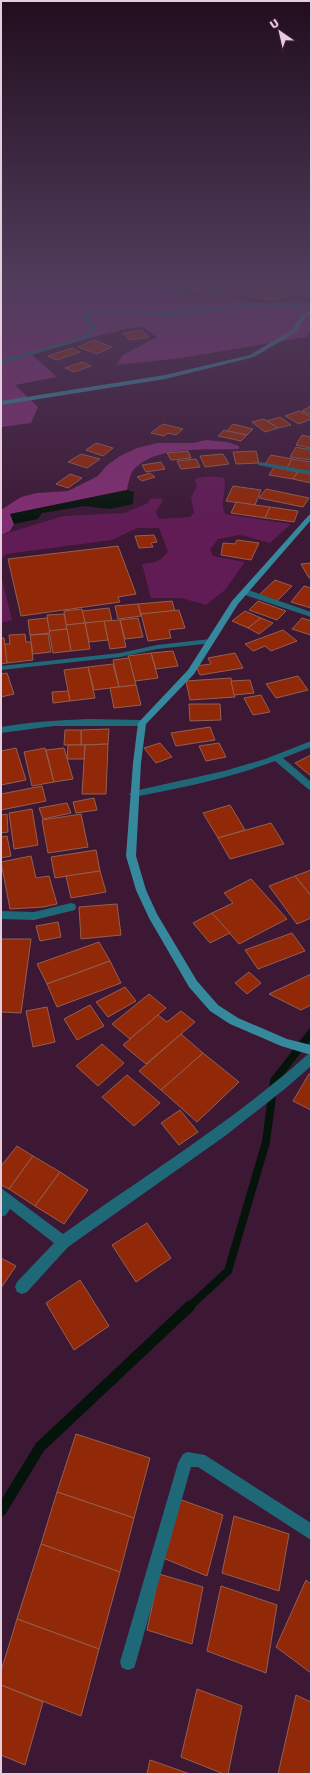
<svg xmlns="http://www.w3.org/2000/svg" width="312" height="1775" font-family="Rubik,sans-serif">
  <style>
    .green { fill: #611b55 }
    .forest { fill: #832d73 }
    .water { fill: #05140a }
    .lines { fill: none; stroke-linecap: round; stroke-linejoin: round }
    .stream-far1 { stroke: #05140a; stroke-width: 8 }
    .stream { stroke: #05140a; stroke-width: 11 }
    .building { fill: #912807; stroke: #936052 }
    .street { fill: #1f6878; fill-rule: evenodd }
    .secondary { fill: #36899c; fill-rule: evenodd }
  </style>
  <rect width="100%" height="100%" fill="#3c1835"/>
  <g class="green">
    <path d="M210,476L224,478C227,491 219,503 225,514L291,524L270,543L240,535L218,539L210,550L213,556L245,562L225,590L206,605L181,598H151L142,564C158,562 157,563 168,552L159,528H137L112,540L6,554L1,560V535L63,516L125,513L148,503L150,499L161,498L162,502L156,512L159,519L190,517L194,513L191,498L197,485L195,481L197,478Z"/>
    <path d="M1,575L12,620L1,623Z"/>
  </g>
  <g class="forest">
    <path d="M1,284H148L195,298L211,293L254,303L272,304L301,300L311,304V329L307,337L181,358L116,365L123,355L157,337L143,327L126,329L30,353L57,377L15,385L38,407L31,423L1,427Z"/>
    <path d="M206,440L227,442L239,446V449C209,450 156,445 134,469C130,474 128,484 127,490L10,514L14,524L10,531L1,535V510L21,497L37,493L68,491L98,476L106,466L120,456L137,448L157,443H193Z"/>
  </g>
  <path class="water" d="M127,490L134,492L133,504L110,509L85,506L42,513L38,519L14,524L10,514Z"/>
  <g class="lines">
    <path class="stream-far1" d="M189,1307L228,1271L266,1142L274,1081L311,1033"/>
    <path class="stream" d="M1,1511L40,1447L190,1306"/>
  </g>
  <g class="building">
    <path d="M197,284H205L211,286L204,289L193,285Z"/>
    <path d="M236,284H250L238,289L230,287Z"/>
    <path d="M253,284L266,288L248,296L242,294L249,290L243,289Z"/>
    <path d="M285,284H311V285L295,291L281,285Z"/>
    <path d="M311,285V293L306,295L295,291Z"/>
    <path d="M194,286L207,290L200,293L187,289Z"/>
    <path d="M232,287L238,289L243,291L233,295L222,292Z"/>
    <path d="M266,288L278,292L258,299L250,297Z"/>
    <path d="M281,291L290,294L274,301L265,298Z"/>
    <path d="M141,330L149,337L130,340L123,333Z"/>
    <path d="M94,340L112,347L97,354L78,347Z"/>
    <path d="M72,348L80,352L57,360L48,356Z"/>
    <path d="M82,362L91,366L74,372L65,368Z"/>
    <path d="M311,406V415L302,411Z"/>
    <path d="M299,411L311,417V419L299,424L285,416Z"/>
    <path d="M280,417L291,425L278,428L267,421Z"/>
    <path d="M264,419L267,421L278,428L265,432L252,422Z"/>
    <path d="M163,424L183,429L176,435L168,433L164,436L151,433Z"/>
    <path d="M233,424L253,429L247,435L227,431Z"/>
    <path d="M224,430L227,431L247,435L241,441L218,436Z"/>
    <path d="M302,435L311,437V448L296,445Z"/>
    <path d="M96,443L113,448L103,456L86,450Z"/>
    <path d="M296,447L311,450V460L290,457Z"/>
    <path d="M188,451L191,458L171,460L167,453Z"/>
    <path d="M256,451L259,463L236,464L233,452Z"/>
    <path d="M81,454L100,459L87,468L68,462Z"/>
    <path d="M223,454L229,464L205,467L200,456Z"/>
    <path d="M271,455L292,459L287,468L265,464Z"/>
    <path d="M196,459L200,467L181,469L177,461Z"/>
    <path d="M292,459L311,462V472L287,468Z"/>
    <path d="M161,462L165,469L146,472L142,465Z"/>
    <path d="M274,467L298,472L293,479L269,475Z"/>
    <path d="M298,472L311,474V483L293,479Z"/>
    <path d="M150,473L155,477L142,481L137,477Z"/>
    <path d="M70,474L82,478L68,488L56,484Z"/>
    <path d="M233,486L261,490L255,505L226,501Z"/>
    <path d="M266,489L309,498L303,507L259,498Z"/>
    <path d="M236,502L255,505L270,507L265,518L231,513Z"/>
    <path d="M270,507L298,511L294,522L265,518Z"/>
    <path d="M154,535L157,542L151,543L153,547L139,548L135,536Z"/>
    <path d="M237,540L259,543L251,560L221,555L223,543L235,544Z"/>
    <path d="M118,546L136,594L118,597L120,602L21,616L8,559Z"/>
    <path d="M311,563V578H309L301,564Z"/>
    <path d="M275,580L292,586L277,601L259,595Z"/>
    <path d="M304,586L311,588V608L291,602Z"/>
    <path d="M172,601L175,611L141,614L138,604Z"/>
    <path d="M258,601L286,611L277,620L249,610Z"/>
    <path d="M138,604L141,616L118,619L115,606Z"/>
    <path d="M109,608L112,621L85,623L82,611Z"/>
    <path d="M82,609L85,623L66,625L64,611Z"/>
    <path d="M179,610L185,628L169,630L171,638L148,641L141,614Z"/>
    <path d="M245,611L261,618L248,628L232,621Z"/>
    <path d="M64,614L67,629L49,631L47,615Z"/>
    <path d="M47,618L50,633L30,635L28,620Z"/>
    <path d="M138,618L143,637L125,639L120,620Z"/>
    <path d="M261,618L273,623L259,634L248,628Z"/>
    <path d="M302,618L311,621V635L292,629Z"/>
    <path d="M120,620L126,647L110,649L104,621Z"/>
    <path d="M104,621L108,640L89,642L85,623Z"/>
    <path d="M85,623L90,649L71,651L66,625Z"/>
    <path d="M67,629L71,651L53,653L49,631Z"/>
    <path d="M283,630L297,641L271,651L265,646L253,651L245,644Z"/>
    <path d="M25,634L26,642H31L33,660L7,663L4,644H10L9,635Z"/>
    <path d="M48,634L51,652L33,654L30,635Z"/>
    <path d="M1,638H4L7,663L1,664Z"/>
    <path d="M173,651L178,666L156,669L151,653Z"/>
    <path d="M151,653L158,678L135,681L128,656Z"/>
    <path d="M235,653L243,668L200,675L196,666L211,664L208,658Z"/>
    <path d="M129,658L136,685L119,687L113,660Z"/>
    <path d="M113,664L119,687L94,690L88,667Z"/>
    <path d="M88,667L95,698L70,701L64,670Z"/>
    <path d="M7,673L14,694L1,697V674Z"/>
    <path d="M298,676L308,690L276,698L266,684Z"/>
    <path d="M231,678L235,697L190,700L186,681Z"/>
    <path d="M250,680L254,693L234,695L231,681Z"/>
    <path d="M136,685L141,705L114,708L110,688Z"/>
    <path d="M68,691L70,701L53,703L52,692Z"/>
    <path d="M261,695L270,712L253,715L244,698Z"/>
    <path d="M189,704H220L221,720L190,721Z"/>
    <path d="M210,727L215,740L176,746L171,733Z"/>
    <path d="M109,729L108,744L81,745V730Z"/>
    <path d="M65,730H81V745H64Z"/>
    <path d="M160,743L172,757L156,763L144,748Z"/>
    <path d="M219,743L226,757L206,761L199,746Z"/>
    <path d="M108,744L106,794H82L85,745Z"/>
    <path d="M68,745H85L84,759H67Z"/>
    <path d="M16,748L26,780L1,785V751Z"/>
    <path d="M45,748L54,782L32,786L24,752Z"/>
    <path d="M64,748L73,779L54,782L46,750Z"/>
    <path d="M311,755V776L295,763Z"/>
    <path d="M42,786L46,801L1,810V794Z"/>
    <path d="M94,798L97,810L76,813L73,802Z"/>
    <path d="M67,803L71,813L43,819L39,808Z"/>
    <path d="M230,805L245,830L218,838L203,813Z"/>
    <path d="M32,809L38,845L14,849L9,813Z"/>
    <path d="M7,814L8,832L1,833V815Z"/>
    <path d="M81,814L88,847L48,853L42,820Z"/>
    <path d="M271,823L284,844L230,859L218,838Z"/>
    <path d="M7,836L11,856L1,858V837Z"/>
    <path d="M96,850L100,871L55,878L51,857Z"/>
    <path d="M31,856L36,878L49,876L57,904L43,907L10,909L1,862Z"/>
    <path d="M311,870V896L295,876Z"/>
    <path d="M100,871L106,892L71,898L66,876Z"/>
    <path d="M295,876L311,896V918L297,924L269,886Z"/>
    <path d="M251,879L287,919L239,944L212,913L233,903L224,893Z"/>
    <path d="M117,904L121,935L81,939L79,907Z"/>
    <path d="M212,913L230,933L210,943L193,923Z"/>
    <path d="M58,922L61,937L40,941L36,926Z"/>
    <path d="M292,933L305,951L258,969L245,950Z"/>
    <path d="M1,939H31L21,1013L1,1012Z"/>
    <path d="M99,942L110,961L47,984L37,964Z"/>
    <path d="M110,961L121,983L57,1007L47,984Z"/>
    <path d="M249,972L261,983L247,994L235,983Z"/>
    <path d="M311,974V1005L301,1010L269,994Z"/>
    <path d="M125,987L136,1001L108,1017L96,1002Z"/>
    <path d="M149,994L166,1008L130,1039L112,1024Z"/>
    <path d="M90,1005L104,1026L77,1040L64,1019Z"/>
    <path d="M47,1007L55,1042L33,1047L26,1011Z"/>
    <path d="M181,1011L195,1022L146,1064L123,1045L158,1015L167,1022Z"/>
    <path d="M181,1034L203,1053L161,1090L139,1071Z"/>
    <path d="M102,1044L124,1063L98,1086L76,1066Z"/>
    <path d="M203,1053L239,1082L197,1122L161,1090Z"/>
    <path d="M309,1074H311V1110L293,1101Z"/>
    <path d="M127,1075L160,1103L134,1126L102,1097Z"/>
    <path d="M180,1110L198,1132L179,1145L161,1123Z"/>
    <path d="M17,1146L33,1156L9,1189L1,1185V1166Z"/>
    <path d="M33,1156L60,1172L35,1206L9,1189Z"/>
    <path d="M60,1172L88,1190L64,1224L35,1206Z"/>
    <path d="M147,1223L171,1258L136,1282L112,1245Z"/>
    <path d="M1,1258L16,1266L1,1288Z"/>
    <path d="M80,1280L109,1326L74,1350L46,1303Z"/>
    <path d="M76,1434L150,1458L134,1518L57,1492Z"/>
    <path d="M57,1492L134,1518L120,1572L41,1544Z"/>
    <path d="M179,1499L223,1515L207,1576L163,1558Z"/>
    <path d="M234,1516L289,1534L279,1591L222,1573Z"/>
    <path d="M41,1544L120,1572L99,1649L17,1619Z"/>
    <path d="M159,1574L203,1587L192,1644L147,1630Z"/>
    <path d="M306,1580L311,1584V1673L276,1647Z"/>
    <path d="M221,1586L277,1605L266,1673L207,1651Z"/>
    <path d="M17,1619L99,1649L81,1716L1,1685V1671Z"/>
    <path d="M1,1685L43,1702L25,1765L1,1755Z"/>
    <path d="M197,1689L242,1706L228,1774H224L181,1757Z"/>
    <path d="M296,1695L311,1702V1774H278Z"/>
    <path d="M150,1760L190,1774H147Z"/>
  </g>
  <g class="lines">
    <g class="street">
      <path d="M267,284H274L311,295V298Z"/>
      <path d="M259,303L296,304L311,308V312C260,298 212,315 162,316C139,316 110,305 89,316L90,320L98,329L86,339L1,364V360L82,337L92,329L84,320L83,315L90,311L100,309L162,312Z"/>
      <path d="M311,447V451L306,449L307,448Z"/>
      <path d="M260,462L311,471V475L258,465V463Z"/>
      <path d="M242,590H248L311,612V617L242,594Z"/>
      <path d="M210,639H213V643L157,649L120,657L1,670V666L120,653L157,645Z"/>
      <path d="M89,719L142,720L146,723L142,726H54L1,733V727C30,722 59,720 89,719Z"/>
      <path d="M311,741V747L283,758L311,782V790L308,789L275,761C230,778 181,788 134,797L129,794L134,791L224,771L265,759Z"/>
      <path d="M71,903L75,904L76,907L75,910L34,920L1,919V911L34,912Z"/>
      <path d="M311,1054V1066L286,1088L225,1136L68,1247L27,1292L22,1294L17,1292L15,1287L17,1282L54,1243L10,1209L6,1215L1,1217V1188L63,1234C145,1175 231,1123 307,1055Z"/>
      <path d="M188,1452L205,1455L311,1523V1540L198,1467H191L136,1662L134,1668L128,1670L122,1668L120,1662L178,1463L183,1454Z"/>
    </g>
    <g class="secondary">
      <path d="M311,311V315L306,316L296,332L254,357L165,379L1,405V401L165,375L250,355L292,330L302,314Z"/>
      <path d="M311,514V520L238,604L194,674L146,724L141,763L136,856L146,890L157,914L197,981L218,1005L238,1018L287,1039L311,1045V1055L281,1046L230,1024L210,1011L189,987L149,918L136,890L126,856L133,763L138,723L188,670L232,601L309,515Z"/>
    </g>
  </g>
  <linearGradient id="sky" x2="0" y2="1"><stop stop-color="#210d1d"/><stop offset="0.53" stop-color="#503d5c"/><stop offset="1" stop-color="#503d5c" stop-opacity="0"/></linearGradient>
  <rect width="312" height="532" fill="url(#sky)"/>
  <rect width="312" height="1775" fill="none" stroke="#e5cdde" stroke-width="4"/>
  <g transform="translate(280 32) rotate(326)" stroke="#3c1835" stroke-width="3" paint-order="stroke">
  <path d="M0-3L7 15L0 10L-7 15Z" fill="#e5cdde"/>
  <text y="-6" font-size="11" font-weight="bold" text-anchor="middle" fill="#e5cdde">U</text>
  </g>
</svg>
